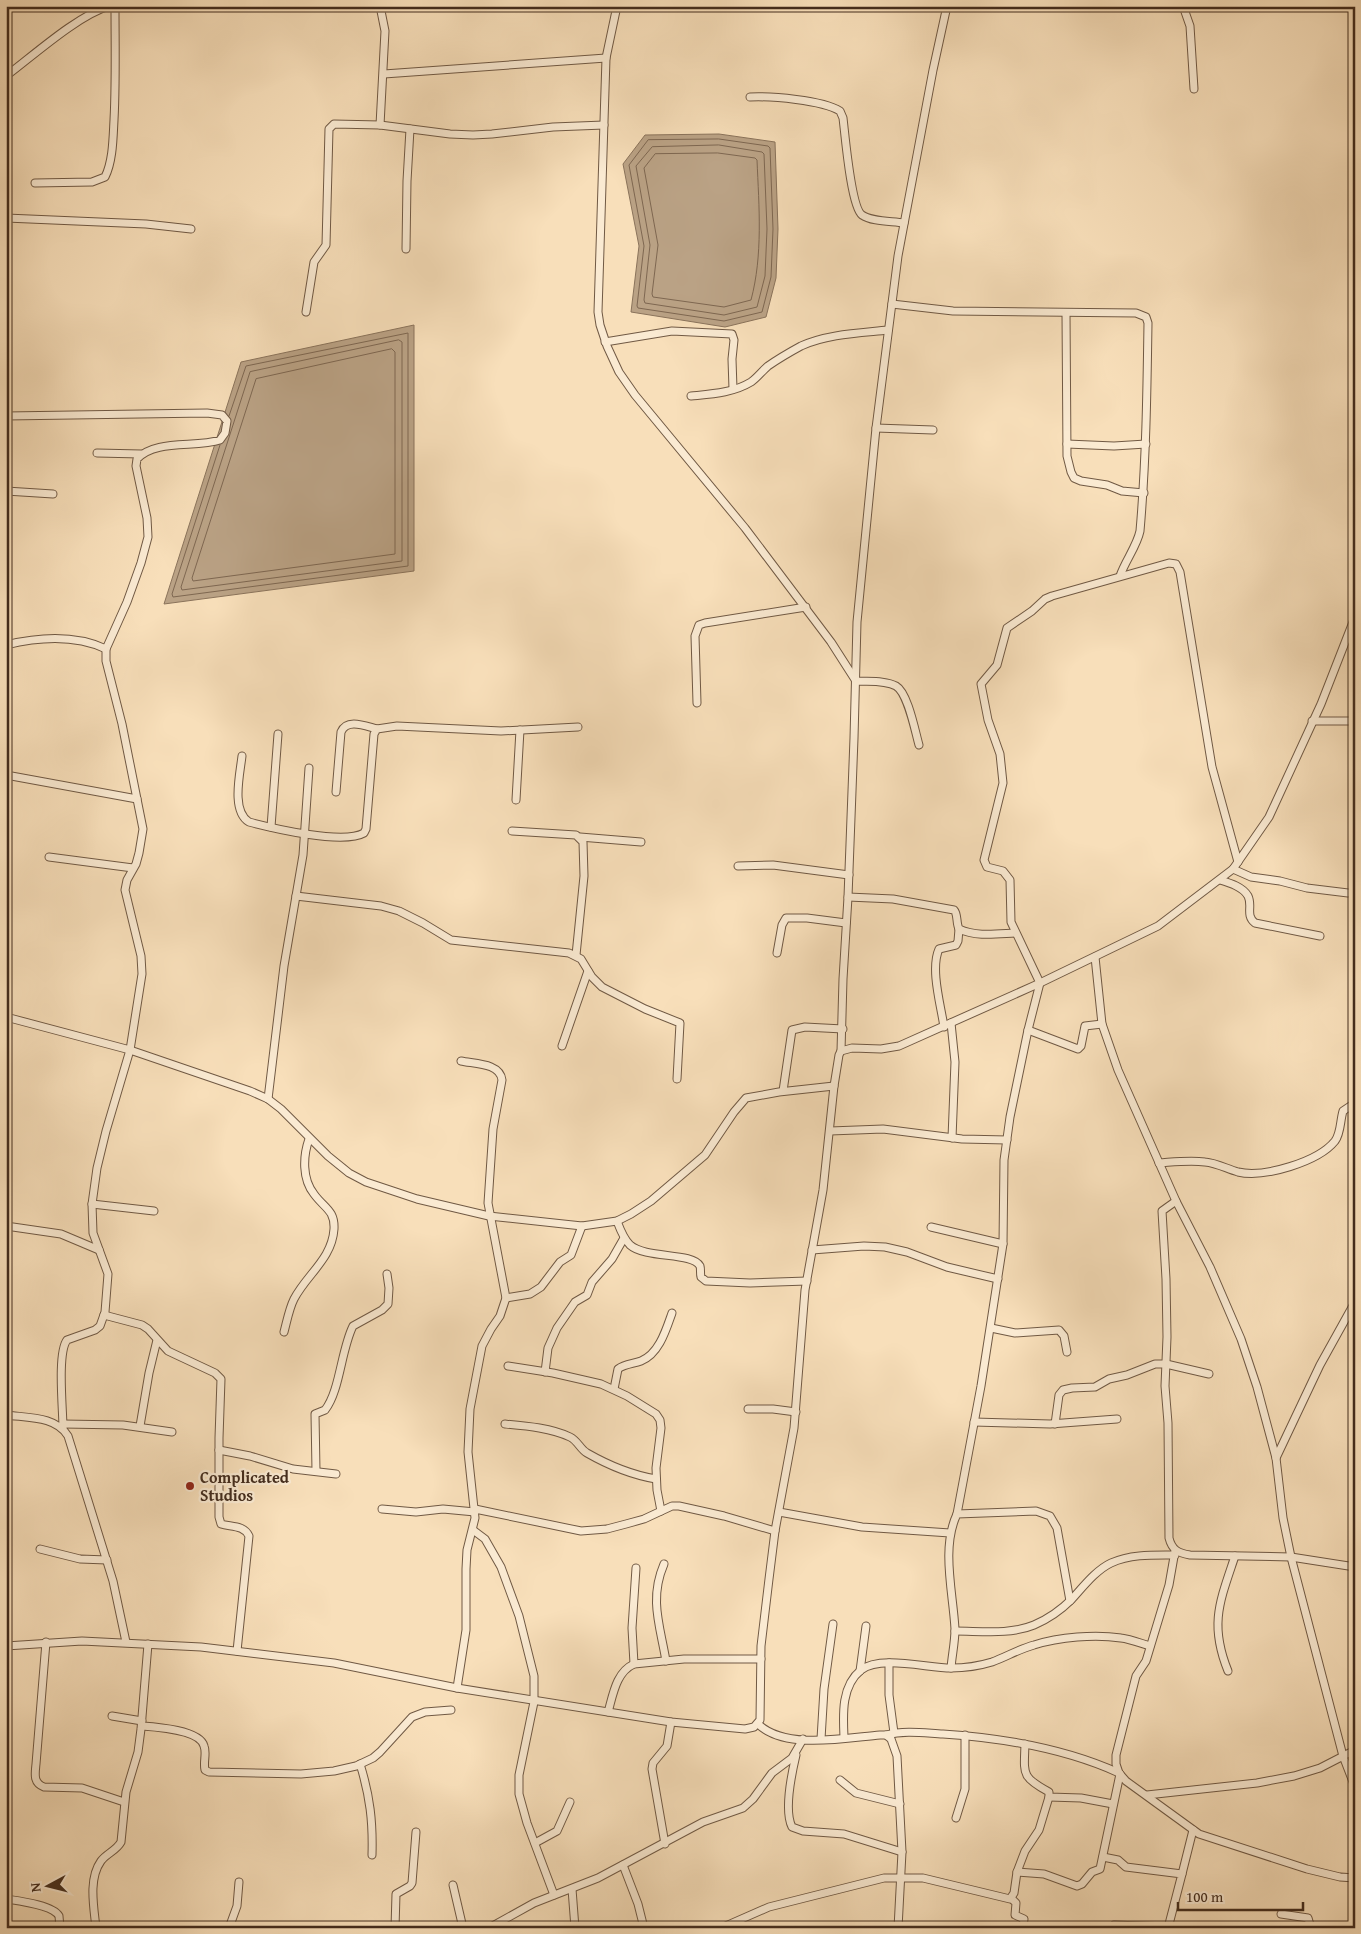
<svg xmlns="http://www.w3.org/2000/svg" width="1361" height="1934" font-family="'Gentium Book Plus',serif">
  <style>
    .water { fill: #baa285; stroke: #8a735b }
    .lines { fill: none; stroke-linecap: round; stroke-linejoin: round }
    .shore { stroke: #7e6751; stroke-width: 1 }
    .minor-casing { stroke: #705944; stroke-width: 9 }
    .minor { stroke: #faead2; stroke-width: 7 }
    .poi-dot { fill: #8f2418; stroke: #faead2; stroke-width: 2 }
    .labels { text-anchor: middle; stroke-width: 4.5; stroke-linejoin: round; paint-order: stroke }
    .poi-label { font-size: 16px; font-weight: bold; fill: #432c1d; stroke: #faead2; text-anchor: start }
  </style>
  <rect width="100%" height="100%" fill="#f8dfba"/>
  <filter id="stains"><feTurbulence type="fractalNoise" baseFrequency=".004" numOctaves="4"/><feColorMatrix values="0 0 0 0 .2 0 0 0 0 .09 0 0 0 0 .02 0 0 0 .5 -.17"/></filter>
  <radialGradient id="worn" r=".72"><stop offset=".6" stop-color="#630" stop-opacity="0"/><stop offset="1" stop-color="#630" stop-opacity=".3"/></radialGradient>
  <g class="water">
    <path d="M719,134L775,142L778,229L776,278L766,317L725,327L631,312L639,246L623,164L645,135Z"/>
    <path d="M414,325V571L164,604L241,362Z"/>
  </g>
  <g class="lines">
    <g class="shore">
      <path d="M719,139L768,146L770,148L773,229L771,277L762,312L724,321L638,308L637,306L644,246L629,165L648,140Z"/>
      <path d="M719,145L762,152L764,154L767,229L765,276L757,307L724,315L645,303L644,300L650,245L636,166L652,147Z"/>
      <path d="M718,153L755,158L757,160C759,207 763,255 751,300L724,307L653,297L652,294L658,245L644,168L655,154Z"/>
      <path d="M399,340L402,342V561L182,590L181,587L250,372Z"/>
      <path d="M392,349L395,352V554L193,581L192,578L256,379Z"/>
      <path d="M220,445L172,594L173,597L408,566V333L246,366L229,416"/>
    </g>
    <g class="minor-casing">
      <g id="minor">
        <path d="M380,6L385,31L380,125"/>
        <path d="M617,6L606,58L598,312L600,325L607,346L619,372L635,395L745,528L831,642L856,681C868,682 885,680 896,686C908,693 915,731 919,745"/>
        <path d="M1183,6L1190,26L1194,89"/>
        <path d="M384,74L606,58"/>
        <path d="M6,76C34,55 77,16 109,6"/>
        <path d="M750,97C771,96 822,100 840,111L843,118C845,134 851,207 862,215C872,222 892,221 904,223"/>
        <path d="M35,183L92,182L105,177C113,161 113,138 114,120C116,82 115,44 115,6"/>
        <path d="M6,218L146,224L191,229"/>
        <path d="M406,249L407,181L410,129"/>
        <path d="M892,304L953,311L1136,313L1146,317L1148,323C1147,393 1146,462 1140,531C1137,546 1125,561 1120,576"/>
        <path d="M306,312L314,262L326,245L329,129L334,124L380,125L450,134L473,135L492,134L553,127L604,125"/>
        <path d="M1066,313L1067,456L1071,472L1074,478L1081,481L1107,485L1122,491L1144,493"/>
        <path d="M605,342L672,331L732,334L734,340L732,359L733,389"/>
        <path d="M691,396C711,394 733,393 751,382C757,378 762,371 768,366C778,359 790,352 801,346C827,334 860,333 888,330"/>
        <path d="M6,416L207,413L222,415L227,421L225,433L220,440C195,448 155,439 137,459L136,466L147,518L148,537L141,563L127,602L106,649V661L122,724L143,829L139,853L136,864L127,880L125,890L141,956L142,974L130,1050L106,1131L97,1168L92,1204L93,1233L108,1274L105,1312L100,1326L95,1330L67,1340C57,1353 63,1410 63,1428"/>
        <path d="M876,428L933,430"/>
        <path d="M1067,444L1114,446L1146,444"/>
        <path d="M97,453L141,454"/>
        <path d="M6,491L53,494"/>
        <path d="M6,645C39,637 74,634 106,649"/>
        <path d="M697,703L695,636L699,625L705,623L806,607"/>
        <path d="M1312,721H1355"/>
        <path d="M242,756C240,774 231,811 249,822C272,828 343,845 364,833L366,829L374,734L377,729L397,726L501,731L578,727"/>
        <path d="M6,775L137,799"/>
        <path d="M336,792L341,732C347,718 365,726 377,729"/>
        <path d="M516,800L520,730"/>
        <path d="M271,827L278,734"/>
        <path d="M512,831L576,835L583,842L584,876L576,955"/>
        <path d="M580,837L641,842"/>
        <path d="M49,857L133,868"/>
        <path d="M738,866L773,865L849,875"/>
        <path d="M1233,869L1251,877L1280,881L1307,888L1348,893"/>
        <path d="M1220,880C1230,883 1243,887 1248,896C1253,906 1245,915 1255,923L1320,936"/>
        <path d="M296,896L381,906L399,911L423,923L451,940L569,953L581,959L592,977L602,987L645,1009L680,1023L677,1079"/>
        <path d="M848,897L893,899L954,910C958,914 956,923 959,929C976,937 996,934 1015,933"/>
        <path d="M777,953L782,925L786,918H807L846,923"/>
        <path d="M1095,957L1102,1024L1118,1070L1176,1201L1210,1267L1241,1339L1257,1387L1276,1458L1283,1518L1291,1557L1343,1756L1355,1787"/>
        <path d="M6,1017L130,1050L250,1091L268,1099L281,1109L328,1156L349,1173L366,1182L417,1199L489,1216L582,1226L617,1221L631,1214L651,1201L705,1155L734,1112L746,1098L779,1092L834,1086"/>
        <path d="M951,1023L955,1062L952,1138"/>
        <path d="M944,1027C941,1006 930,969 939,949L956,945L958,941L959,929"/>
        <path d="M1028,1030L1078,1049L1081,1046L1085,1026L1102,1024"/>
        <path d="M562,1046L588,971"/>
        <path d="M841,1051L843,979L848,897L854,738L857,622L876,428L898,256L933,70L947,6"/>
        <path d="M783,1091L792,1030L805,1027L843,1029"/>
        <path d="M268,1099L284,966L303,855L309,768"/>
        <path d="M830,1131L883,1129L962,1139L1007,1140"/>
        <path d="M1159,1163C1174,1162 1190,1160 1205,1162C1217,1163 1227,1169 1238,1172C1264,1178 1318,1162 1335,1141C1341,1133 1340,1121 1343,1111L1355,1103"/>
        <path d="M1176,1201L1162,1211L1166,1279L1167,1337L1165,1386L1168,1423L1169,1538C1172,1550 1178,1553 1190,1555L1291,1557L1355,1567"/>
        <path d="M92,1204L154,1211"/>
        <path d="M617,1221C620,1229 623,1238 630,1245C646,1259 692,1252 700,1266C701,1269 700,1274 701,1277L706,1281L750,1283L807,1281"/>
        <path d="M6,1226L61,1234L99,1250"/>
        <path d="M931,1227L1003,1244"/>
        <path d="M812,1250L864,1246L885,1247L907,1252L947,1267L998,1279"/>
        <path d="M506,1298L530,1294L541,1287L560,1262L571,1255L582,1226"/>
        <path d="M104,1315L142,1325L148,1329L168,1351L215,1373L221,1379L219,1438V1517L221,1524C231,1527 244,1525 249,1536L237,1651"/>
        <path d="M991,1328L1015,1333L1059,1330L1064,1336L1067,1352"/>
        <path d="M284,1332C287,1321 289,1309 294,1299C307,1274 332,1259 334,1229C335,1210 324,1208 314,1194C302,1179 303,1156 309,1139"/>
        <path d="M508,1366L553,1373L601,1384L627,1396L656,1414L660,1420L661,1428L656,1468L657,1490L661,1511"/>
        <path d="M545,1372L548,1348L557,1328L575,1302L587,1295L592,1282L612,1259L624,1238"/>
        <path d="M614,1389L618,1369C625,1364 633,1364 641,1361C659,1354 666,1330 672,1313"/>
        <path d="M748,1409H773L796,1412"/>
        <path d="M6,1415C28,1418 56,1416 68,1436L113,1581L126,1642"/>
        <path d="M974,1422L1050,1424L1117,1419"/>
        <path d="M63,1424L123,1425L172,1432"/>
        <path d="M505,1424C527,1426 551,1428 570,1437C578,1441 580,1449 587,1453C608,1465 632,1475 656,1479"/>
        <path d="M1055,1424L1059,1395L1063,1390L1072,1388L1095,1387L1109,1379L1127,1375L1155,1364H1166L1209,1374"/>
        <path d="M140,1426L149,1373L157,1340"/>
        <path d="M219,1450L250,1456L293,1469L336,1474"/>
        <path d="M1276,1458L1320,1365L1355,1302"/>
        <path d="M316,1471L315,1414L325,1410C340,1391 341,1350 353,1326L382,1310L388,1304L389,1288L387,1274"/>
        <path d="M382,1509L416,1512L443,1509L475,1512"/>
        <path d="M475,1509L581,1531L607,1529L626,1524L644,1519L672,1506H679L724,1516L775,1531"/>
        <path d="M779,1512L862,1527L950,1533"/>
        <path d="M957,1514L981,1386L1003,1244L1004,1160L1010,1117L1028,1030L1040,983L1011,922L1010,880L1003,871L987,867L984,860L1003,783L1000,754L988,720L981,684L997,665L1007,628L1032,611L1045,599L1052,596L1169,563L1176,564L1180,572L1212,767L1238,862"/>
        <path d="M473,1530L485,1539L501,1567L519,1616L534,1676V1702L519,1775V1794L527,1823L554,1895"/>
        <path d="M40,1549L80,1559L107,1560"/>
        <path d="M1175,1551L1169,1585L1146,1661L1136,1676L1116,1755V1764L1119,1773L1126,1781L1199,1834L1307,1869L1340,1877L1355,1878"/>
        <path d="M664,1564C649,1599 660,1625 666,1661"/>
        <path d="M955,1631C981,1631 1010,1635 1034,1625C1048,1619 1061,1610 1072,1599C1083,1587 1096,1570 1111,1563C1131,1554 1153,1555 1175,1555"/>
        <path d="M46,1642L36,1764C35,1774 33,1783 44,1787L82,1788L124,1802"/>
        <path d="M6,1646L82,1641L201,1647L334,1663L457,1688L671,1722L745,1729L754,1727L760,1720L761,1646L769,1579L775,1531L794,1428L805,1290L823,1190L834,1086L839,1055L841,1051L852,1048L881,1049L899,1046L1040,983L1158,926L1233,869L1269,817L1321,704L1355,617"/>
        <path d="M889,1663V1695L894,1733"/>
        <path d="M634,1664L632,1628L636,1568"/>
        <path d="M951,1668C952,1655 955,1642 955,1629C953,1592 941,1548 957,1514L1036,1511L1050,1516L1057,1528L1070,1601"/>
        <path d="M860,1671L866,1626"/>
        <path d="M1228,1671C1209,1624 1220,1601 1235,1556"/>
        <path d="M457,1688L466,1630V1569L467,1550L475,1518L468,1452L470,1409L482,1346L491,1329L500,1316L506,1298L488,1203L493,1129L502,1080C500,1063 475,1064 461,1061"/>
        <path d="M608,1712C613,1695 616,1672 634,1664L684,1659H761"/>
        <path d="M112,1716L142,1721"/>
        <path d="M758,1724C785,1750 845,1738 880,1735H886L891,1739L897,1756L902,1852L898,1928"/>
        <path d="M142,1726C156,1727 200,1730 204,1746C207,1753 203,1762 205,1770L209,1772L301,1774L334,1771L356,1766L373,1758L380,1752L412,1717L425,1712L451,1710"/>
        <path d="M886,1735C905,1730 924,1733 943,1734C1003,1738 1064,1748 1119,1773"/>
        <path d="M844,1737C843,1715 841,1686 861,1670C880,1655 927,1668 951,1668C964,1668 979,1666 992,1662C1006,1657 1019,1649 1034,1645C1059,1637 1095,1634 1121,1638C1130,1639 1140,1643 1150,1646"/>
        <path d="M821,1739L824,1689L833,1624"/>
        <path d="M1025,1744C1024,1774 1021,1777 1049,1792V1797L1081,1798L1113,1804"/>
        <path d="M796,1755C792,1772 784,1811 792,1827L803,1831L844,1834L902,1852"/>
        <path d="M360,1764C370,1796 373,1822 372,1855"/>
        <path d="M840,1780L856,1793L900,1804"/>
        <path d="M1147,1795L1257,1783L1294,1776L1320,1768L1355,1750"/>
        <path d="M956,1818L965,1789V1735"/>
        <path d="M535,1843L557,1831L570,1802"/>
        <path d="M665,1844L652,1769L653,1763L667,1746L671,1722"/>
        <path d="M1103,1857L1118,1860L1126,1867L1182,1874L1168,1928"/>
        <path d="M623,1865L638,1904L644,1928"/>
        <path d="M1017,1872L1044,1874L1077,1886L1082,1884L1092,1872L1100,1869L1120,1774"/>
        <path d="M1182,1874L1193,1830"/>
        <path d="M453,1885L463,1928"/>
        <path d="M572,1889L575,1928"/>
        <path d="M1011,1898L1016,1903L1015,1915L1024,1919L1023,1928"/>
        <path d="M6,1899C19,1901 53,1905 59,1916L60,1928"/>
        <path d="M1281,1914L1308,1918L1311,1928"/>
        <path d="M1114,1925L1168,1927"/>
        <path d="M96,1928C94,1908 88,1879 101,1861C107,1853 116,1851 121,1842L126,1792L138,1752L141,1729L148,1644"/>
        <path d="M229,1928L237,1906L239,1882"/>
        <path d="M395,1928L396,1894L410,1886L412,1883L416,1832"/>
        <path d="M489,1928L534,1903L598,1878L703,1822L743,1808L753,1799L772,1773L792,1758L803,1739"/>
        <path d="M721,1928L769,1907L884,1878H923L1010,1899L1014,1893L1017,1872L1025,1851L1039,1830L1049,1797"/>
        <path d="M1350,1928L1355,1923"/>
      </g>
    </g>
    <use href="#minor" class="minor"/>
  </g>
  <circle class="poi-dot" cx="190" cy="1486" r="5"/>
  <g class="labels">
    <g class="poi-label">
      <text x="200" y="1483">Complicated<tspan x="200" dy="18">Studios</tspan></text>
    </g>
  </g>
  <rect width="1361" height="1934" fill="none" stroke="#f8dfba" stroke-width="25"/>
  <rect x="8" y="8" width="1346" height="1919" fill="none" stroke="#432c1d" stroke-width="2.5"/>
  <rect x="12" y="12" width="1336" height="1909" fill="none" stroke="#432c1d"/>
  <g transform="translate(48 1886) rotate(263)" stroke="#faead2" stroke-width="4" paint-order="stroke">
  <path d="M0-4L9 19L0 12L-9 19Z" fill="#432c1d"/>
  <text y="-8" font-size="14" font-weight="bold" text-anchor="middle" fill="#432c1d">N</text>
  </g>
  <path d="M1178 1902v8h125v-8" fill="none" stroke="#432c1d" stroke-width="2.5"/>
  <text x="1186" y="1902" font-size="15" fill="#432c1d" stroke="#faead2" stroke-width="4" paint-order="stroke">100 m</text>
  <rect width="100%" height="100%" filter="url(#stains)"/>
  <rect width="100%" height="100%" fill="url(#worn)"/>
</svg>
